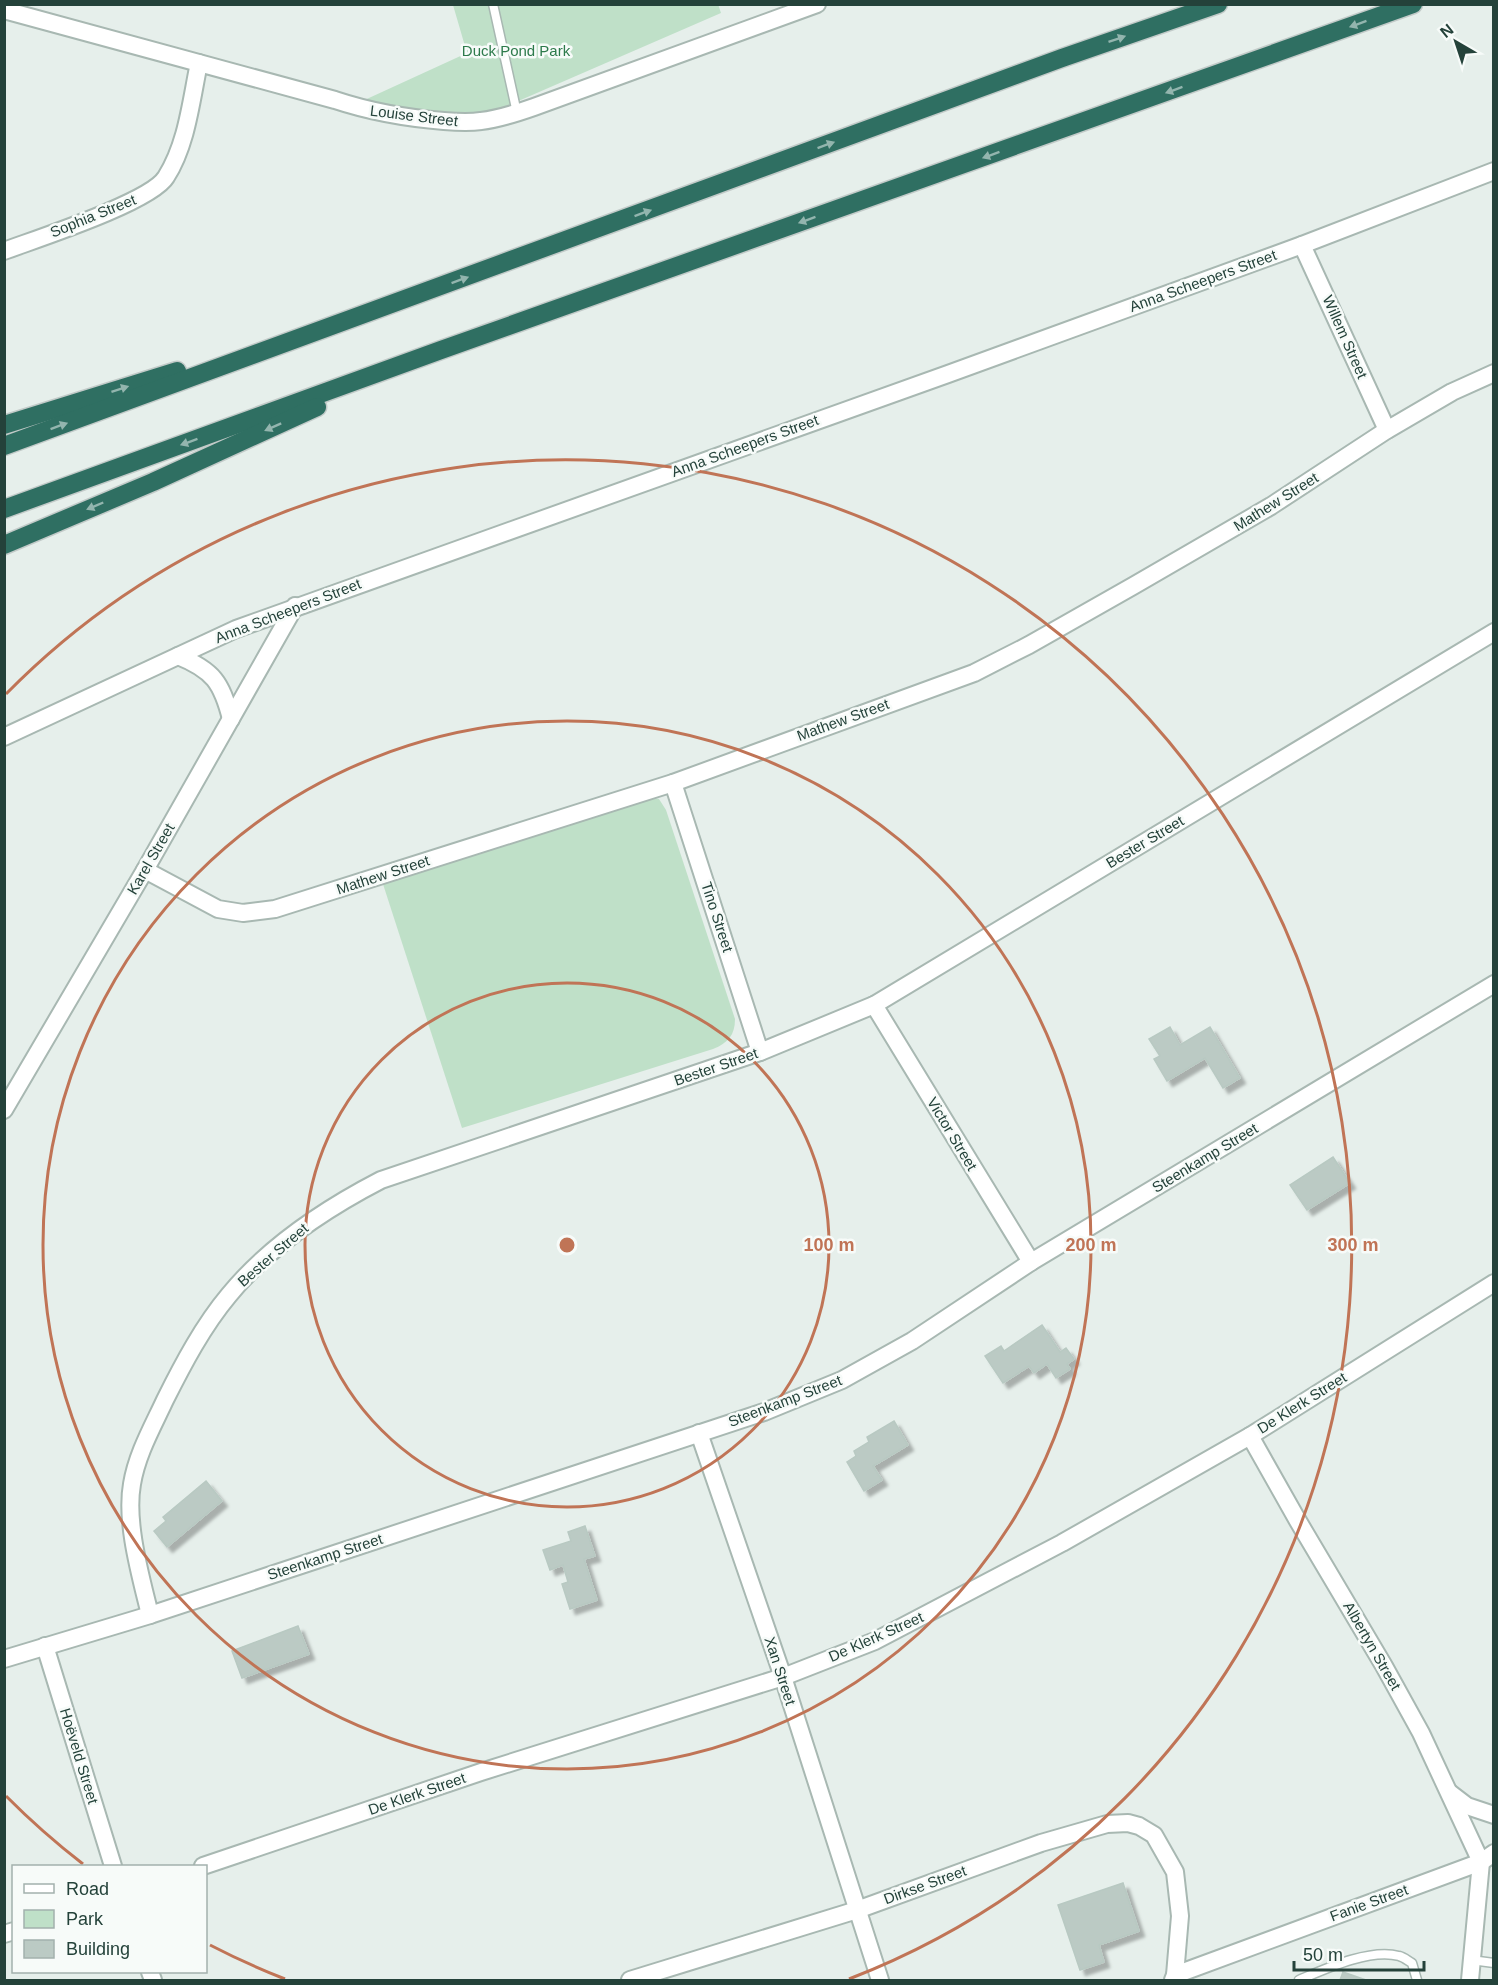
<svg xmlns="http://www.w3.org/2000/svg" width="1498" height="1985" font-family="Arial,sans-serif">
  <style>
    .green { fill: #bfe0c8 }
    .building { fill: #bbcac4; stroke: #b8c9c2; stroke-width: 1.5; filter: url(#shadow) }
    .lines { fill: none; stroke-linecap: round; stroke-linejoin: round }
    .service-casing { stroke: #a8b8b2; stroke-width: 11 }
    .minor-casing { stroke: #a8b8b2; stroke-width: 20 }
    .motorway-casing { stroke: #c2cac8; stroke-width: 21 }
    .service { stroke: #fff; stroke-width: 8 }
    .minor { stroke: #fff; stroke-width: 16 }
    .motorway { stroke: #2f6f62; stroke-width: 18 }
    .oneway { fill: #93b5ae }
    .ring { fill: none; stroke: #c07456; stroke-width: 3 }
    .labels { text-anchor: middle; stroke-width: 5; stroke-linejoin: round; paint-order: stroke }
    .park-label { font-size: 15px; fill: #2d7a4b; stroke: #f7fbf9 }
    .street-label { font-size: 15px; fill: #24423a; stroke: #f7fbf9 }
    .centre { fill: #c07456; stroke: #f7fbf9; stroke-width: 3 }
    .ring-label { font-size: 18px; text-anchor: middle; font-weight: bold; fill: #c07456; stroke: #f7fbf9; stroke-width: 5; stroke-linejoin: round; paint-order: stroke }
  </style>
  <defs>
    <filter id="shadow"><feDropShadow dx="5.5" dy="5.5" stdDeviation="1.5" flood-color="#0004"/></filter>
  </defs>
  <rect width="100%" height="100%" fill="#e6efeb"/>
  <g class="green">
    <path d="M718,4L721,13L479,118L358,103L467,53L453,5Z"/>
    <path d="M649,797L659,799L666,810L735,1019C735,1035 728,1043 713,1049L462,1128L382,881Z"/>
  </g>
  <g class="building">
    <path d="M1170,1027L1180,1045L1210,1027L1240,1078L1223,1088L1205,1058L1167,1081L1154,1059L1160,1056L1149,1039Z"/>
    <path d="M1333,1157L1350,1183L1307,1210L1290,1185Z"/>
    <path d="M1042,1325L1060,1352L1066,1348L1074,1359L1067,1364L1070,1369L1056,1378L1047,1364L1034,1373L1029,1366L1003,1383L985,1356L1001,1346L1004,1351Z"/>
    <path d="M894,1421L908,1445L873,1466L882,1480L864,1491L847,1462L856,1456L854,1451L869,1442L867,1437Z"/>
    <path d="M206,1481L222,1501L167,1547L154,1531L166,1521L163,1517Z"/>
    <path d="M585,1526L595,1556L584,1559L597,1600L570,1609L562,1584L568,1582L563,1565L550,1570L543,1550L571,1541L568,1532Z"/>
    <path d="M298,1626L309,1654L242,1678L232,1651Z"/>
    <path d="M1123,1883L1139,1931L1099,1945L1104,1962L1080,1970L1058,1905Z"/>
    <path d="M1343,1972L1366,1980H1340Z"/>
  </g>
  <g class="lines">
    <g class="service-casing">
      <g id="service">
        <path d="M493,4L517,113"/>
        <path d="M1471,1960L1494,1963"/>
        <path d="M1299,1980C1325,1969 1370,1948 1399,1956C1404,1957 1408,1961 1412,1963L1417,1980"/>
      </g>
    </g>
    <g class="minor-casing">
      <g id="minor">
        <path d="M4,10L335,100C371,112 406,118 444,121C456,122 468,123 481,121C499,119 517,113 534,107L817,4"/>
        <path d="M1302,245L1387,430"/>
        <path d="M4,251C36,239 151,202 166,177C187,144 191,101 199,63"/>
        <path d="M178,656C213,670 222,683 231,719"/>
        <path d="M4,737L236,629L948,374L1302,245L1494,171"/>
        <path d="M673,783L760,1052"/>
        <path d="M145,870L218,909L243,913L275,909L673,783L974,673L1029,645L1133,586L1271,506L1387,430L1452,392L1494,373"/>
        <path d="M874,1005L1031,1262"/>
        <path d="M4,1110L145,870L295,606"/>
        <path d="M699,1433L783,1677L880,1980"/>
        <path d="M1250,1436L1298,1521L1384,1666L1421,1733L1481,1862L1470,1980"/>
        <path d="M150,1615C141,1577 125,1523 132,1484C137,1454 152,1428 165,1400C183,1364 203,1326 229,1295C269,1246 325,1209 381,1180L760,1052L874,1005L1494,632"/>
        <path d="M45,1646L113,1866"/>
        <path d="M4,1659L150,1615L764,1412L842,1380L912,1341L1031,1262L1494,984"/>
        <path d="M1450,1793L1467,1806L1494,1815"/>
        <path d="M203,1866L481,1772L783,1677L875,1641L1062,1543L1250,1436L1494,1283"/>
        <path d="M4,1934L14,1931"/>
        <path d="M150,1972L153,1980"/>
        <path d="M1175,1975L1481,1862L1494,1853"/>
        <path d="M630,1980L857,1910L1041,1843L1107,1824L1128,1823L1139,1826L1154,1835L1175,1872L1180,1916L1175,1975L1173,1980"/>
      </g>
    </g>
    <g class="motorway-casing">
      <g id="motorway">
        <path d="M4,425L177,371"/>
        <path d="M4,446L1062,58L1218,4"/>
        <path d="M4,509L441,350L1413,4"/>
        <path d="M4,545L153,482L317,407"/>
      </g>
    </g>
    <use href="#service" class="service"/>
    <use href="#minor" class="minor"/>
    <use href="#motorway" class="motorway"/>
  </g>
  <defs><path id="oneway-solid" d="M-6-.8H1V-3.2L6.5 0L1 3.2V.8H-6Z" transform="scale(1.5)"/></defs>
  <g class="oneway">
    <use href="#oneway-solid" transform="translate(1358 24) rotate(160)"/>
    <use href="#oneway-solid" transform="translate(1117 39) rotate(-19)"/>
    <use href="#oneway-solid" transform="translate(1174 90) rotate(160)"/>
    <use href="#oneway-solid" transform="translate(826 145) rotate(-20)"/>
    <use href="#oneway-solid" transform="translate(991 155) rotate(160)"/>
    <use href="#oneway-solid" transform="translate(643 213) rotate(-20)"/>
    <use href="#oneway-solid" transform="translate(807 220) rotate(160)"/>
    <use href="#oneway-solid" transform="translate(460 280) rotate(-20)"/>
    <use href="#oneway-solid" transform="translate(120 389) rotate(-18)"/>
    <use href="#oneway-solid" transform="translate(59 426) rotate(-20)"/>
    <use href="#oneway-solid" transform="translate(273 427) rotate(156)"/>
    <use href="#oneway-solid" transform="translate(189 442) rotate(160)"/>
    <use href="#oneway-solid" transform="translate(95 506) rotate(157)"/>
  </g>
  <g class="ring">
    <circle cx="567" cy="1245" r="262"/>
    <circle cx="567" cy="1245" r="524"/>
    <path d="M285 1979A786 786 0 0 1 210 1945M83 1864A786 786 0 0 1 6 1796M6 694A786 786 0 1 1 849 1979"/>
  </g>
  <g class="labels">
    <g class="park-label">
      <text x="516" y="56">Duck Pond Park</text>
    </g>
    <g class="street-label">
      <text transform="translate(414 116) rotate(7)" y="5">Louise Street</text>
      <text transform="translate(93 216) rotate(-22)" y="5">Sophia Street</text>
      <text transform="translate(1203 281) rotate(-20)" y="5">Anna Scheepers Street</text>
      <text transform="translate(1345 337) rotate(66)" y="5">Willem Street</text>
      <text transform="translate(745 446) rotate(-20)" y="5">Anna Scheepers Street</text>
      <text transform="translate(1276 502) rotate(-32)" y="5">Mathew Street</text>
      <text transform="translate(288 611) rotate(-21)" y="5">Anna Scheepers Street</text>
      <text transform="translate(843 720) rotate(-20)" y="5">Mathew Street</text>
      <text transform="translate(1145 842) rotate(-31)" y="5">Bester Street</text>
      <text transform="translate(151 859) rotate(-60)" y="5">Karel Street</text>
      <text transform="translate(383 875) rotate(-18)" y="5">Mathew Street</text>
      <text transform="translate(717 917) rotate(72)" y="5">Tino Street</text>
      <text transform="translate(716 1067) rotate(-19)" y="5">Bester Street</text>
      <text transform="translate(952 1134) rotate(59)" y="5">Victor Street</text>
      <text transform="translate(1205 1158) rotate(-31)" y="5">Steenkamp Street</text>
      <text transform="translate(273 1255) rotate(-41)" y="5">Bester Street</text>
      <text transform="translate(785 1401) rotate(-21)" y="5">Steenkamp Street</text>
      <text transform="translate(1302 1403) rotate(-32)" y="5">De Klerk Street</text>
      <text transform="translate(325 1557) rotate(-18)" y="5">Steenkamp Street</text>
      <text transform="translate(876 1637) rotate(-24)" y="5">De Klerk Street</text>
      <text transform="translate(1372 1646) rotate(60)" y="5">Albertyn Street</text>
      <text transform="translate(780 1671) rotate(72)" y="5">Xan Street</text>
      <text transform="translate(79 1756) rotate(73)" y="5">Hoëveld Street</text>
      <text transform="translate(417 1794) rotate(-19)" y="5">De Klerk Street</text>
      <text transform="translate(925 1885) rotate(-20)" y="5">Dirkse Street</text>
      <text transform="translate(1369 1903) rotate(-20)" y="5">Fanie Street</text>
    </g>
  </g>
  <circle cx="567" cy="1245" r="9" class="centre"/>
  <g class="ring-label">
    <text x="829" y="1251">100 m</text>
    <text x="1091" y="1251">200 m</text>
    <text x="1353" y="1251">300 m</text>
  </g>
  <rect width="1498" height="1985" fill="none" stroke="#24423a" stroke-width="12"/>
  <rect x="12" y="1865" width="195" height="108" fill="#f7fbf9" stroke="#a3b1ad" stroke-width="1.5"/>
  <rect x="24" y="1884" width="30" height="9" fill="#ffffff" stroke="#a3b1ad" stroke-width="1.5"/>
  <text x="66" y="1895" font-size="18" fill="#24423a">Road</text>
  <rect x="24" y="1910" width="30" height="18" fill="#bfe0c8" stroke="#a3b1ad" stroke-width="1.5"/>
  <text x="66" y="1925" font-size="18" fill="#24423a">Park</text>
  <rect x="24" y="1940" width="30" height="18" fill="#bbcac4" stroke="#a3b1ad" stroke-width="1.5"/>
  <text x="66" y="1955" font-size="18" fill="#24423a">Building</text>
  <g transform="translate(1456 42) rotate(321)" stroke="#f7fbf9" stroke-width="4.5" paint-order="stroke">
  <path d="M0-4.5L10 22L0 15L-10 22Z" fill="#24423a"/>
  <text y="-9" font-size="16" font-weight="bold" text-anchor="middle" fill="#24423a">N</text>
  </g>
  <path d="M1294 1961v9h130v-9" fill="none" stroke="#24423a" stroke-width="3"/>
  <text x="1303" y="1961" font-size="18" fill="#24423a" stroke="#f7fbf9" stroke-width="4.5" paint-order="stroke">50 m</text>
</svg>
